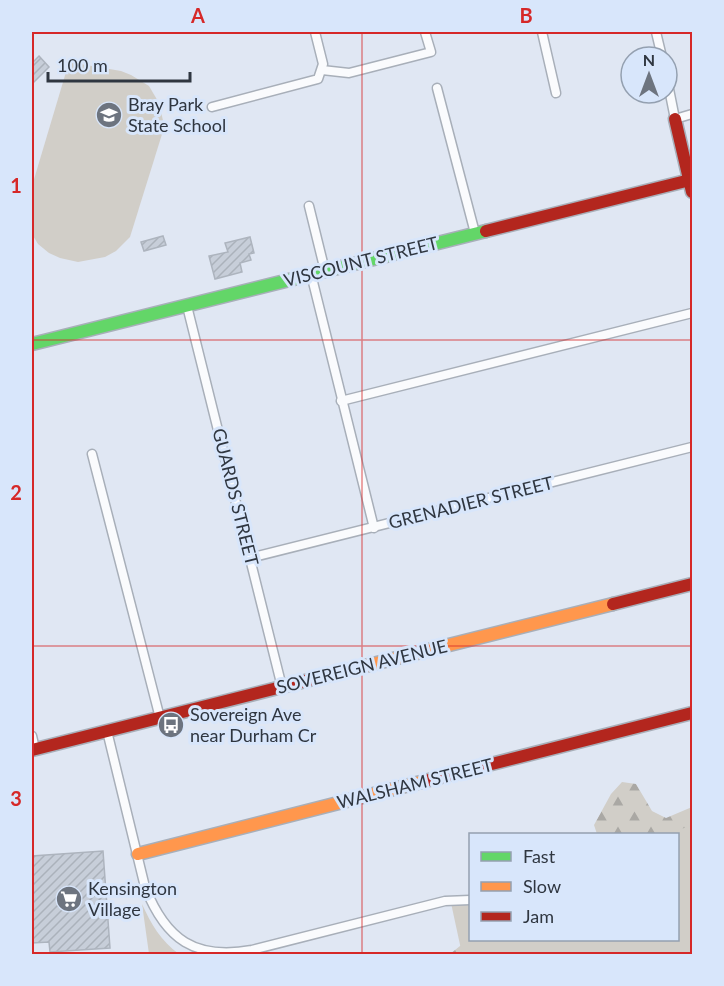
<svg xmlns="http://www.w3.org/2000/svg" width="724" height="986" font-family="Lato,sans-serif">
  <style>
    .forest { fill: url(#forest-firs) }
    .park { fill: #d1cec8 }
    .building { fill: url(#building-hatch); stroke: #adb4be; stroke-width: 1.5 }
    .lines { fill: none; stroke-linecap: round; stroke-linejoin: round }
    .street-casing { stroke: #a8afb9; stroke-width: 11 }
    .fast-casing { stroke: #a8afb9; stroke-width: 15 }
    .slow-casing { stroke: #a8afb9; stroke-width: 15 }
    .jam-casing { stroke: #a8afb9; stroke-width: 15 }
    .street { stroke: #fafbfd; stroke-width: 8 }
    .fast { stroke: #63d668; stroke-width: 12 }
    .slow { stroke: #ff974d; stroke-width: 12 }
    .jam { stroke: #b3261e; stroke-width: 12 }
    .grid { fill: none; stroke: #d62828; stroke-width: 1.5; stroke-opacity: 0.55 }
    .labels { text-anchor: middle; stroke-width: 6; stroke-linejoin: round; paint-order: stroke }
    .poi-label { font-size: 18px; fill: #2f3640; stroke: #d8e6fb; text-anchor: start }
    .street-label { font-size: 18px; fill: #2f3640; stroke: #d8e6fb }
    .neatline { fill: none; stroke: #d62828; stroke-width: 2 }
    .grid-label { font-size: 20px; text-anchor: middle; font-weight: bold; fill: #d62828 }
  </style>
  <defs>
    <pattern id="forest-firs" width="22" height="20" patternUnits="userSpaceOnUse" patternTransform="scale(1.5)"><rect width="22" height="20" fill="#d1cec8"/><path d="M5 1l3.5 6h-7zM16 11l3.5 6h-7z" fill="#aaa8a4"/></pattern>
    <pattern id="building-hatch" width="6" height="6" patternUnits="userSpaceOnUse" patternTransform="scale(1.5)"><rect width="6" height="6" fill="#c7ced9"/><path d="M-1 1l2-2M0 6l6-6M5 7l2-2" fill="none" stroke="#abb2bb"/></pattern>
  </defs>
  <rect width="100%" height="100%" fill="#e0e7f3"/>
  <path class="forest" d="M622,782L636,784L652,811L666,818L692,807V954H450L470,938V940H678V834H597L594,825L611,794Z"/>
  <g class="park">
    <path d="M69,62L121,71L131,75L149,86L159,103L164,125L163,131L130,237L116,251L105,257L78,262L60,258L49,253L38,244L32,234V186Z"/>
    <path d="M692,825V954H462L451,903L470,898V940H678V834H668Z"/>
    <path d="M142,904C151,924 161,941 179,954H149Z"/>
  </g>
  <g class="building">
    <path d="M39,56L49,67L32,84V63Z"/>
    <path d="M163,236L166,245L144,251L141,242Z"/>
    <path d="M250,237L254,253L249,254L251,260L240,263L242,272L215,279L209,256L228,252L225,243Z"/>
    <path d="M103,851L110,948L50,952L49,942L32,943V856Z"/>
  </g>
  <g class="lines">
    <g class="street-casing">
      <g id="street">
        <path d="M542,32L556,93"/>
        <path d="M656,32L662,57"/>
        <path d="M322,70L349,73L431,52L425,32"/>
        <path d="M667,79L675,119L692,114"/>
        <path d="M437,88L475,233"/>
        <path d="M212,107L318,79L323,64L315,32"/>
        <path d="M309,206L325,271"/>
        <path d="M311,274L374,528"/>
        <path d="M187,306L282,687"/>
        <path d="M341,401L692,313"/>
        <path d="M92,454L160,718"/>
        <path d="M250,558L692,447"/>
        <path d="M107,731L145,887C166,940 195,960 252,950L445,901L470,900"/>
        <path d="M32,736L35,749"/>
      </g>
    </g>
    <g class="fast-casing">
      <path id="fast" d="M32,344L486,231"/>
    </g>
    <g class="slow-casing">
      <g id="slow">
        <path d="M321,677L613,604"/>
        <path d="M138,854L425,781"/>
      </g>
    </g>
    <g class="jam-casing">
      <g id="jam">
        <path d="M675,119L692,192"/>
        <path d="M486,231L690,180"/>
        <path d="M613,604L692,584"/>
        <path d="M32,750L321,677"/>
        <path d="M425,781L692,713"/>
      </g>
    </g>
    <use href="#street" class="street"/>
    <use href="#fast" class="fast"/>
    <use href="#slow" class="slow"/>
    <use href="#jam" class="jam"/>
  </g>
  <path class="grid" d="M362,32V954M32,340H692M32,646H692"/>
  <defs>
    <g id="school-disc" transform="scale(1.35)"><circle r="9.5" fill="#6d747f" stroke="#d8e6fb"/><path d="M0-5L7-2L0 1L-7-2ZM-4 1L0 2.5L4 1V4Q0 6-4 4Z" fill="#fff"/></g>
    <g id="bus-disc" transform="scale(1.35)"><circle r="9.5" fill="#6d747f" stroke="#d8e6fb"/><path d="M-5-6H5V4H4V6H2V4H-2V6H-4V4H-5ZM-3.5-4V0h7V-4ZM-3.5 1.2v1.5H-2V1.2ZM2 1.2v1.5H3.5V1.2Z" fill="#fff"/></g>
    <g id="supermarket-disc" transform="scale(1.35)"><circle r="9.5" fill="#6d747f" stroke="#d8e6fb"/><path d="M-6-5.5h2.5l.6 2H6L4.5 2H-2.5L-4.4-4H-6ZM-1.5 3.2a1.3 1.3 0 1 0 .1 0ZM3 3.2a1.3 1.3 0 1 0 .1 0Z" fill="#fff"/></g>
  </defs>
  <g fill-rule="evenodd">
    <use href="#school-disc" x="109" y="115"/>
    <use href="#bus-disc" x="171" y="725"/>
    <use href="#supermarket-disc" x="69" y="899"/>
  </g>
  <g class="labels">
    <g class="poi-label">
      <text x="128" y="111">Bray Park<tspan x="128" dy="21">State School</tspan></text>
      <text x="190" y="721">Sovereign Ave<tspan x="190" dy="21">near Durham Cr</tspan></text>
      <text x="88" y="895">Kensington<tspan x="88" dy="21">Village</tspan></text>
    </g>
    <g class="street-label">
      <text transform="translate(361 262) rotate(-14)" y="6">VISCOUNT STREET</text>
      <text transform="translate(235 497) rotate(76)" y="6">GUARDS STREET</text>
      <text transform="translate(471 503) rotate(-14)" y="6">GRENADIER STREET</text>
      <text transform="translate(362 667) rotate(-14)" y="6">SOVEREIGN AVENUE</text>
      <text transform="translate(415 784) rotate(-14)" y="6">WALSHAM STREET</text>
    </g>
  </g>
  <rect width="724" height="986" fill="none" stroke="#d8e6fb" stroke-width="66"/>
  <rect x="469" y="833" width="210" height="108" fill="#d8e6fb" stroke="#94a0b0" stroke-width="1.5"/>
  <rect x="481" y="852" width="30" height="9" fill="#63d668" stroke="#94a0b0" stroke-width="1.5"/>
  <text x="523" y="863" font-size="18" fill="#2f3640">Fast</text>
  <rect x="481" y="882" width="30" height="9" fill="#ff974d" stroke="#94a0b0" stroke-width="1.5"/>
  <text x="523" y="893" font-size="18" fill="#2f3640">Slow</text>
  <rect x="481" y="912" width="30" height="9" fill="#b3261e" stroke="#94a0b0" stroke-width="1.5"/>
  <text x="523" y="923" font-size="18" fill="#2f3640">Jam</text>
  <g transform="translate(649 75)"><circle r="28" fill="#d8e6fb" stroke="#94a0b0" stroke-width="1.5"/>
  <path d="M0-4.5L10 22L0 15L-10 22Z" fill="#6d747f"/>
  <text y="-9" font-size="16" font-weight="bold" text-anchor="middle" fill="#2f3640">N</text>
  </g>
  <path d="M48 72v9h142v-9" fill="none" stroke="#2f3640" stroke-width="3"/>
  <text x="57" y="72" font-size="18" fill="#2f3640" stroke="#d8e6fb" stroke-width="4.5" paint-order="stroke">100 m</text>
  <rect x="33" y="33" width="658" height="920" class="neatline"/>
  <g class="grid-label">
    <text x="198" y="23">A</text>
    <text x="526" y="23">B</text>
    <text x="16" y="193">1</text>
    <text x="16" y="500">2</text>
    <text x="16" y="806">3</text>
  </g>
</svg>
